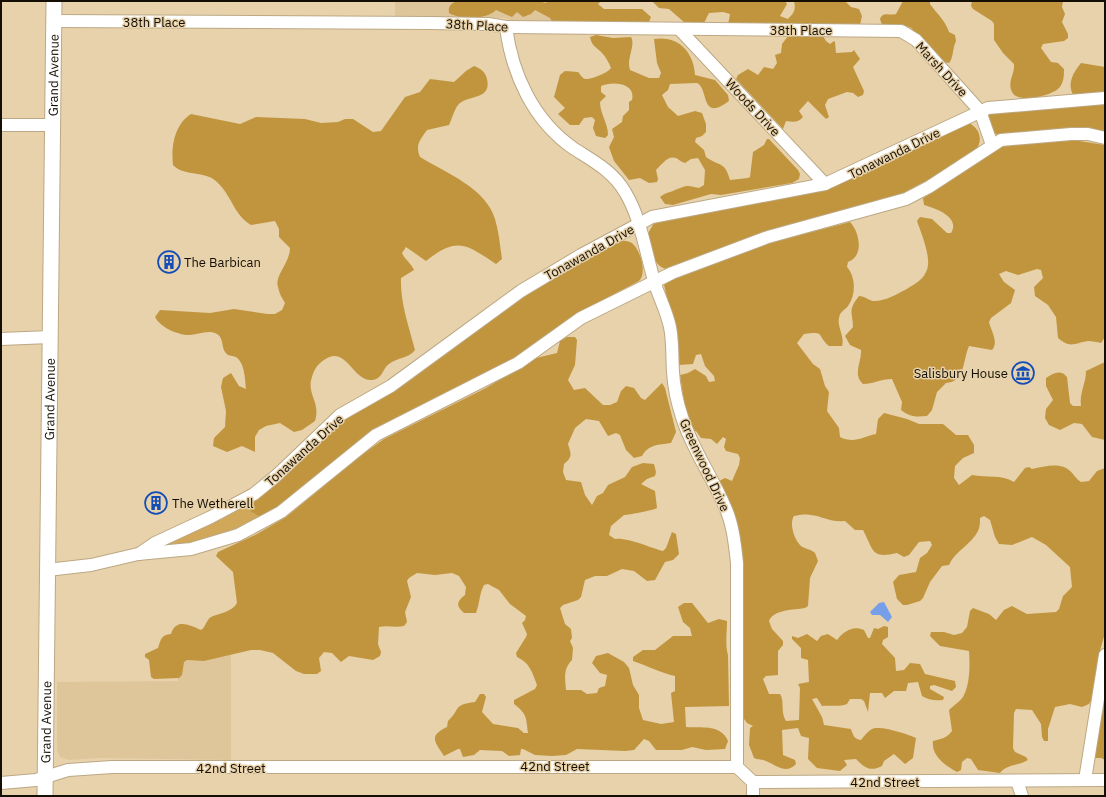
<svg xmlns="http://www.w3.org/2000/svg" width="1106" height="797" font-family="'IBM Plex Sans',sans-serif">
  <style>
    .built { fill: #dfc69a }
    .green { fill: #d1a85a }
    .forest { fill: #c1953d }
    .water { fill: #779fe9 }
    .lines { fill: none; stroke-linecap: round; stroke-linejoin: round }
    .minor-casing { stroke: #bca884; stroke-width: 14 }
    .major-casing { stroke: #bca884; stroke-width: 17 }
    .minor { stroke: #fff; stroke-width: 12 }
    .major { stroke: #fff; stroke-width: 15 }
    .labels { text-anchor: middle; stroke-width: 3; stroke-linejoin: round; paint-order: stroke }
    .street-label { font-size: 13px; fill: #150e03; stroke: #e7d2ac }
    .poi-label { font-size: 13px; fill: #150e03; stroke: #e7d2ac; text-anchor: start }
  </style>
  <rect width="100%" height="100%" fill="#e7d2ac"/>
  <g class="built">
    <path d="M395,1H569V23L516,22L504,18L395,17Z"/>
    <path d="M178,654H231V760L99,758L69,760L60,757L57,750V682L178,681Z"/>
  </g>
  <path class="green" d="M247,504L251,512L262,518C231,536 193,543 159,548L224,518Z"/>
  <g class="forest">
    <path d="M456,1H538L546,3L548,1H601L598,4L604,9H642L651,17L648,24L553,23L550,18L535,10L531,14L523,17L517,12L512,17L496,10C486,20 461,20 449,13C448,6 451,4 456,1Z"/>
    <path d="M652,1H785L787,4L780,16L788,19C794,13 796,10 794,1H845L851,7L859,9L862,16L860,25H728L730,14L723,12L709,13L703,25L685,23L669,9L659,8Z"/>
    <path d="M903,1H930V4C937,14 945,20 949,32L955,35L956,41C952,49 954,57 949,63L944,62L911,28L906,26L882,25L880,19C883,11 889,16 896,14Z"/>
    <path d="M972,1H1063L1062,7L1065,14L1062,22L1068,34V38L1064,41L1043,44L1041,48L1051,62L1058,63L1064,69C1064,75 1064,81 1060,87C1053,96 1017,104 1012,92C1007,82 1015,74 1014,64L1003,53L994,40V24L992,21L973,9L971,6Z"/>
    <path d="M596,35L613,38L631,37C636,45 626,59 630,70L649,78H659L661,73L657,63L654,39C678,35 694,52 695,75L715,80L728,95L729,101C700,123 709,88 697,83L670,84L668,90L662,95L668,107L678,116L695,111L702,113L706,124V132L702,136L696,138L695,142L704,150L706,157C720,167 725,161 730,180L748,178L750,177L753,152L764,145L767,139H769L798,170L800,174L799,179L792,183L721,195L711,194L673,205L665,204L660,197C666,192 669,193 675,190C688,185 685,185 699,188L704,185L705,170L698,158L691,159L685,163C681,162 680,160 676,158C668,155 661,165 656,170L658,179L657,182L649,183L640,178L629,180L614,161L609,147L614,137L612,129L622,122L623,116L629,110V102L632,100C636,83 613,81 601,86V92L606,96L600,102C600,114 608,123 608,135L605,138L596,136L593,128L595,120L592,117L584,118L579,125H570L558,114L565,108L554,97L560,75L565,71L578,72C580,74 582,78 585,79C590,80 608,73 611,68C609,63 606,57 602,53C597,47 592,47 590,37Z"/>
    <path d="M788,36H823L826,41L830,44L834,41L835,42L836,53L852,52L854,50L860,59L853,67L864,91L863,95L858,97L853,93L847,92L828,99L825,105L829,117L826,119L808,101L799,111L803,117C798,123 793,122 786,121L783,129L736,79L738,75L748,69L758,75L764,67L773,69L777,63L775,55L781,53L782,44Z"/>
    <path d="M1081,63L1105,67V94L1073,95C1067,83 1073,73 1081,63Z"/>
    <path d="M474,66C481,69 485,71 487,79C492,101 467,94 458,105C454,110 452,119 449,125L427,130C420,140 415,145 420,157C446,173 486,188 495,219C499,232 500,246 502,259L496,264C466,244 457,236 426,261L406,247L402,253C405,260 411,263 414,270L401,278C400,302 409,327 415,350C408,359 398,357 389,364C382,369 383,379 372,380C353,382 346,344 324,360C318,364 314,369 312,377C306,394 321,402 315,421L302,430L294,432L280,423L266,426L259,430L255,437V452L242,446L227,452L213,446L214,438L225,427L226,411L221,387L223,378L231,373L239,386L246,389C245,380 245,363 236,357C234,356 230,356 228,355C220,349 225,339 217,334C208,329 198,335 189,335C177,335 160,327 155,317L160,310L210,313L234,309L267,314H275L282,310L285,303C282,298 279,293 278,287C274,276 290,263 290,248L279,237V229L275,221L251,225C234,215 232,196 217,182C205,170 184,177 173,165C171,147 174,125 191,114L240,124L256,117L305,119L321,123L338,122L345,119H353L373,132L381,131L405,97L420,92L430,79L454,82L466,71Z"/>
    <path d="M1105,104V135L1000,136L992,132L986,117L992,113Z"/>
    <path d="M969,123C981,129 983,142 975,151L903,196L666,269C652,265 651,249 647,235L654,223L825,190L885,164L962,124Z"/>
    <path d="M1073,140L1105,145V337L1101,343C1097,342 1092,341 1088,341C1074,343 1071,349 1058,338L1056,317L1048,305L1035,296L1034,287L1043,278L1041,270L1037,269L1018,275L1006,271L999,274L1004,282L1015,290L1011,303L991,318L989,322C991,331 999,342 992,350L969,346C963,360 965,382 946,383L937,392L932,410L927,416C916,417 910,417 901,410L902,402L892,379C881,379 873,384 863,384C852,374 862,362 861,350L850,345L845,336L853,327C853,313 847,311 859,296C865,296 870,302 876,301C887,300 895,295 905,290C913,285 922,281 926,272C933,260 921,233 917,221L920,217L932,219L947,233H951C961,217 935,208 924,205L923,198L1002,146Z"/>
    <path d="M850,222C859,231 865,256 848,262L847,267C856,277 856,295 848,306C845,310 840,311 839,318C837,327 845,337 842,346H829C816,335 826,331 804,334L797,343L813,364L820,369L825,386L829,392L827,411L839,428L840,437C854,444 862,437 876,434L878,419L884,413L907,419L919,424H943L956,435H968L974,445V453L963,458L955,466L954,478L959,485L972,475C987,478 1001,474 1014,482L1025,468L1029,467L1032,469C1044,467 1059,462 1069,470C1074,474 1076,479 1081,482L1089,481L1097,471L1105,468V633L1099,654L1092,699L1089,704L1082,707L1070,704L1055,707L1048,729V741H1044L1042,737L1041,724L1032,710L1016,709L1014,713L1013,748L1015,752L1026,757L1028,760C1018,766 1007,764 1000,773L978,770L971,759L967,758L962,762L961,770L957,772C946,766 931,756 933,741C941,739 947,738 952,731L949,710C953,706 962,700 964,695C970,683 970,664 969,651L940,646L930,636L931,632H944L954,635L962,633L967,627L970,611L973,608L989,614L996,620L1004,610L1012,606L1027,614L1056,612L1059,609L1063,596L1072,587L1070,567L1046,545L1032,537L1012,545L999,544L995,537L990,520L984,516L980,518C980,522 980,527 978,531C972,544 955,551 949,565L942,566L930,582L923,598L920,601L907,605H903L897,599L893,582L899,575L916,572L920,558L927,553L932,545L930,541L919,542L909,555L904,557L897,553C871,559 874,551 863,530H855L845,521C831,523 823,516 810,515C805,514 799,515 794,516C789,523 794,540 801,546C805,549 811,549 815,553L818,561L810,578L808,606L805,608C794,610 774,609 769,621L772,629L783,641V645L778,651V675L766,676L763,679L769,694H780C785,701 780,712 786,721L799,720L800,688L798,684L809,682L808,660L801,658V648L792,639V636L798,638L807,634L817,641L821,636L828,634L837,640C844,631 853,625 864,630L868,638H870L874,628L878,629L884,626L888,627V637L883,640L882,644L895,658L896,671L904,670L910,663L920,664L925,674L955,681L956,687L952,691L934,685L930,686V689L944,697L943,700C934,701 929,700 922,696L918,682L908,683L906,691H894L885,698L882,693H870L868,712L864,701L861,699H850L847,704C840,707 830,705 822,706L817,698L812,699L822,717L824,725L851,729C853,735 854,739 861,740C865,735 870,728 876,728C885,727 908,734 916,738L913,758L905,764L894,754L884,761L882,766C870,772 865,768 856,759L844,760L847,765L840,771L817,768L808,759L809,738L801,736L798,728L782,730L783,755L795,760L796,764C786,775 776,765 766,761C763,759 758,760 754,758L749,745L750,728L753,726L747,723L744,719L743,563C740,533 730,509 719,481L725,478L732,481L739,465L740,458L738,454L726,451L724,447L726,439L723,437L717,444L711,439L701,438L696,431L693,432L685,408L680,375L688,373L695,369L706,376L709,382L715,381L714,376L705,366L701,354L696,355L693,364L679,365L678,342L664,285L672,279L769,243Z"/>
    <path d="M621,240C625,241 630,241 633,244C641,252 647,273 639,281L578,313L506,364L384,426L262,518L251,512L247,504L279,482L308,451L343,420L546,280Z"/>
    <path d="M567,337H575L577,340L575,365L568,380L574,390L585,388L603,405H610L617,402L621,391L626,386L634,388L641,398L645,400L662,383L665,388L676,432L671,443C658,445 649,444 642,456L634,458L626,450L620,435L616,433L608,436L599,421L586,419L575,428L568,444C571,454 573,457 564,464L563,472L566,480L581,482L585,495L592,505L597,496L603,493L608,485L625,477L632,467L643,463L654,464L656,472L655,476L647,479L641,484L655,491L657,508C654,510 629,515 624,515L611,526L609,535L615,539C627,537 651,548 663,551L666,548L672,532L676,534L679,554L673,560L665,562L655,580L647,581L634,571L622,569L607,576H595L585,580L581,597L578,600L563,605L560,608L565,624L571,629L572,638L570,641L573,648L572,660C563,669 565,678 566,690H581L587,694L597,693L599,688L605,686L607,675L600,673L592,663L596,656L608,653L624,662L629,668L633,685L639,695V708L643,720L661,724L674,722L671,693L675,691V676C661,673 648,666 633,661V657L643,650H655L673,636H692L690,628L683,622L678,607L684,603H692L708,623L719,619L727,621C727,632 725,645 728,655L729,706L685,707L686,727C701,728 721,724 728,741L725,749L706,750L692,747L682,750H656L649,741L644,739L634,750L625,751L577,749L566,755L552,756L535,755L523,749H521L520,755L509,756L502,751L480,750L474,755L463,757L460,749H458L444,756C435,742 428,736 447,727L448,721C461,709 452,705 475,702L480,694H484L486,697L482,712L493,724L518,728L524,733H528C526,717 527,714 514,704V700L535,689L537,685C532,672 530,663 517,657L516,653L526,637L527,634L522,623L525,620L526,616L510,604L499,590L488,584L484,585C479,594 480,603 476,613H464C456,606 456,602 465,595L466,587L459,576L452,573L435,575L417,573L409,578L407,581L411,597L405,612L407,622L404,626C395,628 388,625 379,627L378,644L381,652L380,656L373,660L349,656L341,662L332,653L324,652L319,658L321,671L317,674H304L296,671L273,653L260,650H251L204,661L187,660L184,662L182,675L179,678L154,679L151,677L149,660L145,657V654L158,648C161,639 161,635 171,634C176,618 189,625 201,630C206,627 206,620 211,617C220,613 232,612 237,603L233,572L216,556L218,552L257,534L286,517L363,454L384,439L486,388L536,358L557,353L560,341Z"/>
    <path d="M1105,362V440L1092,437L1082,424L1074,423L1060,430L1049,425L1045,418L1046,409L1053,400L1046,386V378C1053,373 1061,369 1067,377L1070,403L1073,406H1081C1079,393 1086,384 1086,371Z"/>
    <path d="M1105,678V760L1101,758H1094Z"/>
  </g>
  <path class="water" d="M884,602L892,617L888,622L880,615H872L870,612L879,603Z"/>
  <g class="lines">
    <g class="minor-casing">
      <g id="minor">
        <path d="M54,21L430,23L488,24L506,27L901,31L916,40L980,111L992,145"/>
        <path d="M506,27C512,74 533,120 573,148C593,161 613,171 625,192C642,220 646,256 656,287C661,301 667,313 670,327C673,342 672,357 673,372C674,388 677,402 682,417C692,449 712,476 725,507C733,524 735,545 737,563V767"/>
        <path d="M680,30L825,184"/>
        <path d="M1,125H53"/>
        <path d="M1,339L50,337"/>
        <path d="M139,554L155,543L211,517L254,494L276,476L340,415L391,386L521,291L581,255L652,217L825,184L988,108L1105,98"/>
        <path d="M47,570L91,565L138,554L191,549L238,535L281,512L376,435L518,363L581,318L672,273L768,237L906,199L929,187L1001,140L1071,134H1088L1105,138"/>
        <path d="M1085,780L1105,655"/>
        <path d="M1017,781L1022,796"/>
        <path d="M753,782V796"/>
        <path d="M1,783L36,780L68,770L112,767H737L753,782L1105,780"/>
      </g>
    </g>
    <g class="major-casing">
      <g id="major">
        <path id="s1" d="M45,796L54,1"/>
      </g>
    </g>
    <use href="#minor" class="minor"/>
    <use href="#major" class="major"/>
  </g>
  <defs>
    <g id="building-ring" transform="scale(1.15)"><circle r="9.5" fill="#e7d2ac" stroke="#114cb8" stroke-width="1.5"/><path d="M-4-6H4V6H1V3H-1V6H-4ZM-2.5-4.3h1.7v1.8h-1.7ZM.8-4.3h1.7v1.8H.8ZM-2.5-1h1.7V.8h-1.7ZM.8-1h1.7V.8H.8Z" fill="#114cb8"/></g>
    <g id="museum-ring" transform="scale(1.15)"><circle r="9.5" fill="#e7d2ac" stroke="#114cb8" stroke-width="1.5"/><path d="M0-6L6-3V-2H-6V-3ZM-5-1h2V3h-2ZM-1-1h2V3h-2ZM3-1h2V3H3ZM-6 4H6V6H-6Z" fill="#114cb8"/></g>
  </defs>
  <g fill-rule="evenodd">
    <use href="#building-ring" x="169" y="262"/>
    <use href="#museum-ring" x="1023" y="373"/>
    <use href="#building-ring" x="156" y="503"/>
  </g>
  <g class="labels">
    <g class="street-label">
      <text x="154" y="27">38th Place</text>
      <text transform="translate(477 25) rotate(3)" y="5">38th Place</text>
      <text x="801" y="35">38th Place</text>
      <text transform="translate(942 69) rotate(47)" y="5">Marsh Drive</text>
      <text dy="5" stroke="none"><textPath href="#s1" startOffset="721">Grand Avenue</textPath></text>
      <text transform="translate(753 107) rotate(47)" y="5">Woods Drive</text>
      <text transform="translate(894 153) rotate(-26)" y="5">Tonawanda Drive</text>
      <text transform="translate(589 252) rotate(-29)" y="5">Tonawanda Drive</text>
      <text dy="5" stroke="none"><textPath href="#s1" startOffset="397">Grand Avenue</textPath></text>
      <text transform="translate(304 450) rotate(-42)" y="5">Tonawanda Drive</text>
      <text transform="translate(705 465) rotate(65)" y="5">Greenwood Drive</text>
      <text dy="5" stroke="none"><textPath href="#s1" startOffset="74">Grand Avenue</textPath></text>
      <text x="555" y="771">42nd Street</text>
      <text x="231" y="773">42nd Street</text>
      <text x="885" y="787">42nd Street</text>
    </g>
    <g class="poi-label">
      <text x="184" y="267">The Barbican</text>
      <text x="1008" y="378" text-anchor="end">Salisbury House</text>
      <text x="172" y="508">The Wetherell</text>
    </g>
  </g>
  <rect width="1106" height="797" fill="none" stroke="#150e03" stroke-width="4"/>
</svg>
